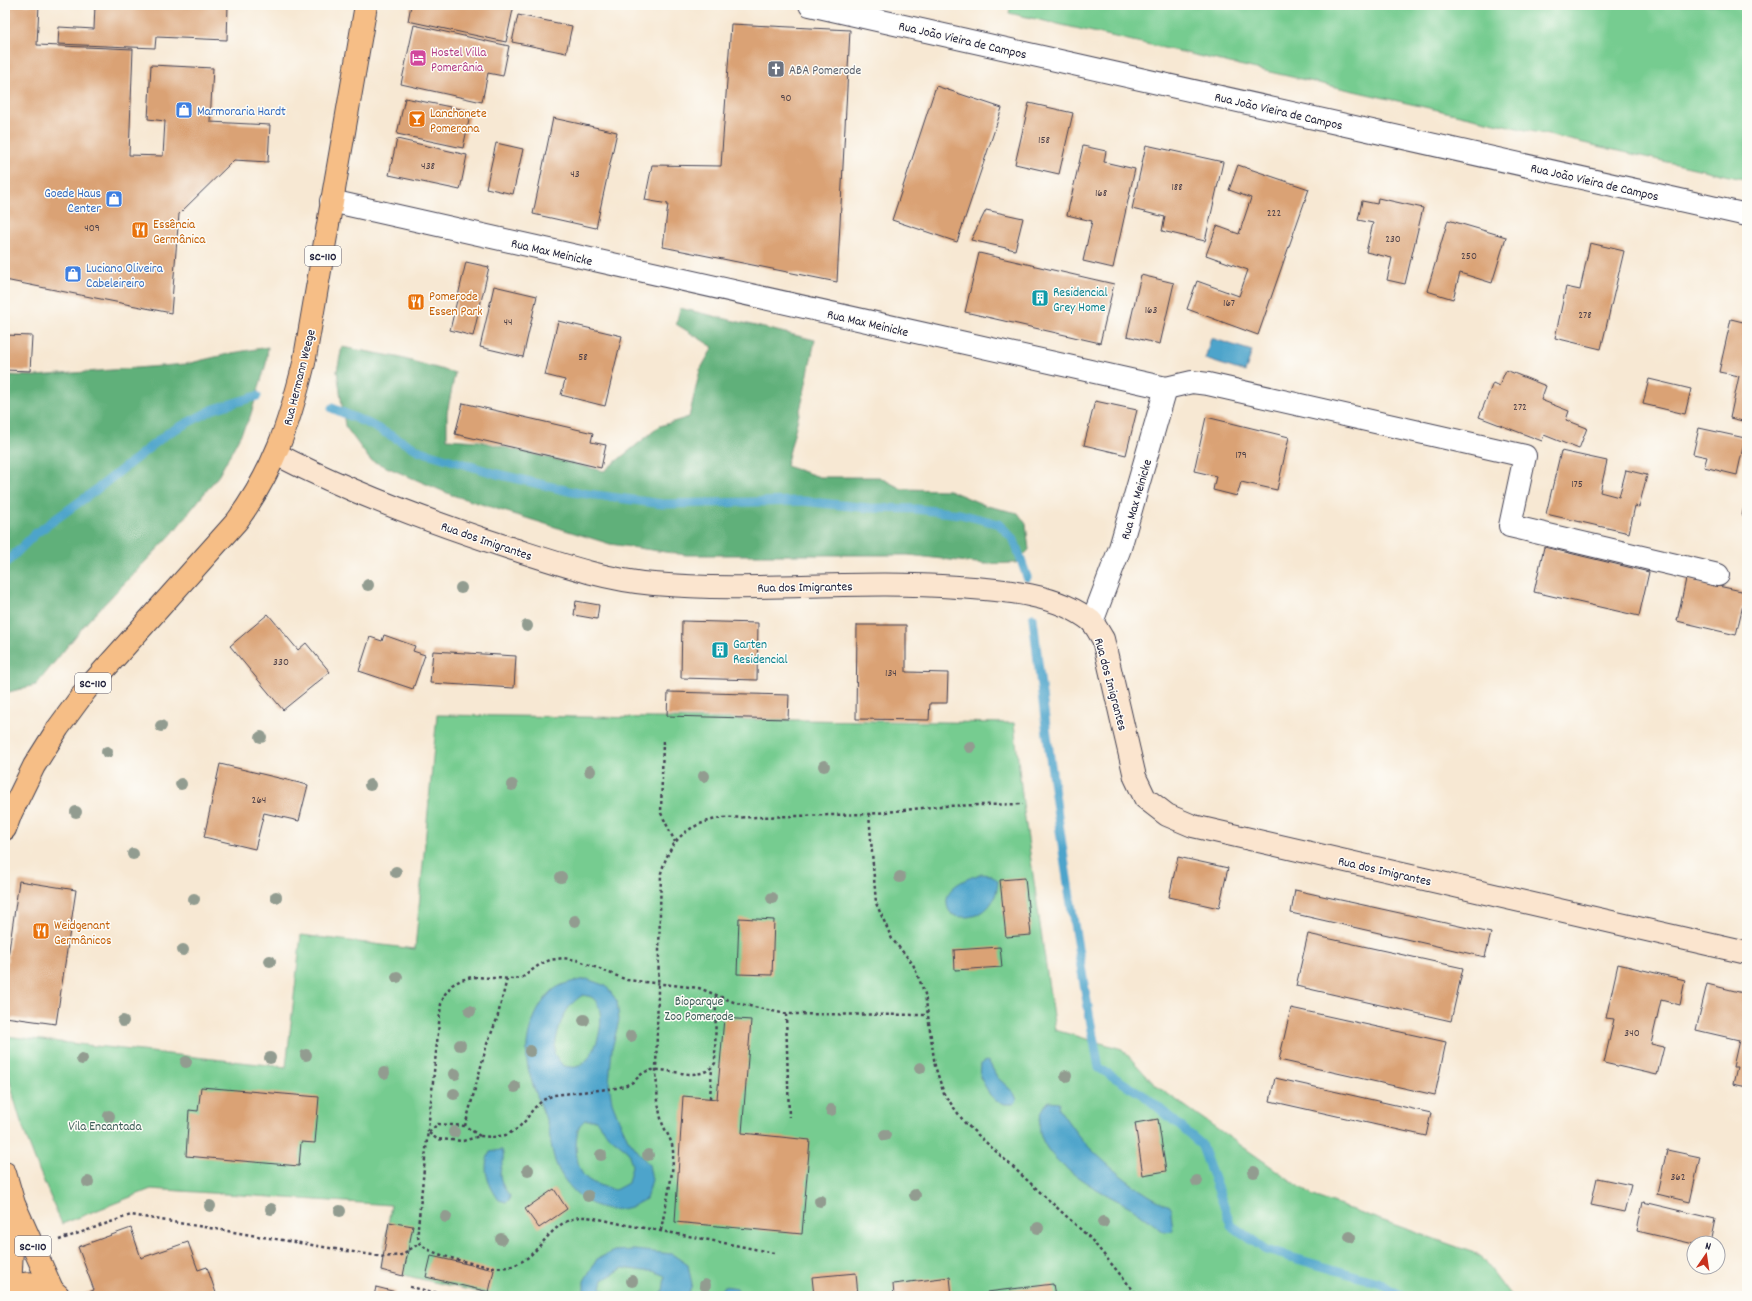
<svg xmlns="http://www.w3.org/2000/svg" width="1752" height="1301" font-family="Dekko,sans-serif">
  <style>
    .green { fill: #76cc90; stroke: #4c7766 }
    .forest { fill: #60b07a; stroke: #41695a }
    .water { fill: #4ea4cb; stroke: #386383; fill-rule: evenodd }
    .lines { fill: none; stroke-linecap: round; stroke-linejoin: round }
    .stream { stroke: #4ea4cb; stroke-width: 9 }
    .building { fill: #daa274 }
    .street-casing { stroke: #424052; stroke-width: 24 }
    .secondary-casing { stroke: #424052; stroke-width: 24 }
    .primary-casing { stroke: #424052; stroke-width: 24 }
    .path { stroke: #424052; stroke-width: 2.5; stroke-dasharray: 3 3; stroke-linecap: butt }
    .street { stroke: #fff; stroke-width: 22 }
    .secondary { stroke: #fbe5cf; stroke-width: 22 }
    .primary { stroke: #f6be86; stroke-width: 22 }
    .tree { fill: #929c90 }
    .labels { text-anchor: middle; stroke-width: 3; stroke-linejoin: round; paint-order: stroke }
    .number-label { font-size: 11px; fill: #504249 }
    .shield { fill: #fdfcf7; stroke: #646373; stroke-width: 1 }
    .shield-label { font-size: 12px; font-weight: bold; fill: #22223b }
    .street-label { font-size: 13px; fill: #22223b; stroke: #fdfcf7 }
    .hotel-label { font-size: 13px; fill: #b23c85; stroke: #fdfcf7; text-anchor: start }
    .worship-label { font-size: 13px; fill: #5b616d; stroke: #fdfcf7; text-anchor: start }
    .shop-label { font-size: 13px; fill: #366cbe; stroke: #fdfcf7; text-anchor: start }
    .food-label { font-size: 13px; fill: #c56008; stroke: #fdfcf7; text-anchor: start }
    .culture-label { font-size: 13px; fill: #0d838f; stroke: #fdfcf7; text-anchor: start }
    .park-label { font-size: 13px; fill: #3f5e59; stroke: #fdfcf7 }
  </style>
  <rect width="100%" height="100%" fill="#fdfcf7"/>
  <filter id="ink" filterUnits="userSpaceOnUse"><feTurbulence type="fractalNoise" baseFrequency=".025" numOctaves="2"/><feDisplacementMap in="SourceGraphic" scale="8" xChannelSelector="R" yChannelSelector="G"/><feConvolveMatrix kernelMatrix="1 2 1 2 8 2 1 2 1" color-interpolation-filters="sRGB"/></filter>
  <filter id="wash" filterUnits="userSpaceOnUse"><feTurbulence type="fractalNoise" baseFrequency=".012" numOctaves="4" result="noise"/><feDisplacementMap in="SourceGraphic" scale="16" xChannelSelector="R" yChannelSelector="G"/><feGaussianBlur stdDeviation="0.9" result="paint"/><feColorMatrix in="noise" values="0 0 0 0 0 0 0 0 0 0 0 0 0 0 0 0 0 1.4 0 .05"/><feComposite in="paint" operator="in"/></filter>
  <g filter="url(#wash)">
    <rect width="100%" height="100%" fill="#f7e8d3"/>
    <g class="green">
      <path d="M1011,5H1747V180L1009,13Z"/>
      <path d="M437,715L1014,723L1023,804L1055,1030L1122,1049L1155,1085L1313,1196L1480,1255L1511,1296H496L381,1270L391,1205L151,1189L62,1224C38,1167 5,1098 5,1036L286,1067L301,935L415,949Z"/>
    </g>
    <g class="forest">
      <path d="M680,308L815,340L803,398L786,466L820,477H879L902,489L949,490L987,506L1018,513L1026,524L1029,550L1016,563L985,564L908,555H686L610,544L452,495L370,460L345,426L337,371L342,347L397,357L455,373L447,413V439L479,441L604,471L660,426L689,417L700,370L713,347L676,324Z"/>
      <path d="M268,347L266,364L250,417L219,475L171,535L87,622L36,685L5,693V375L36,376L186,364L232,353Z"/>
    </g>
    <g class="water">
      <path d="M1211,338L1252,351L1245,372L1205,359Z"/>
      <path d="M981,874L991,875L998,881C997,900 987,915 967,917C963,917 956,917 952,914C949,912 947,907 947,903C945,886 968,878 981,874Z"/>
      <path d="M587,979L606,986L617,1001L619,1020L612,1049L609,1083L612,1102L619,1120L628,1139L649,1165L652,1180L646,1199C641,1201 636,1205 630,1207C597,1218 565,1190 555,1161C551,1148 550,1135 547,1123C541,1103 530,1083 527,1062C524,1039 534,1009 551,992C560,983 575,981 587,979ZM583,995C586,996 592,996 594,999C609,1013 597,1062 576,1067C573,1068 567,1066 563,1066L554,1054C557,1031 562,1007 583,995ZM585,1120H596L608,1135L628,1151L632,1166L628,1183L615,1190C606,1187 594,1185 586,1178C575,1168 574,1140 579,1127C580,1124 583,1122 585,1120Z"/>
      <path d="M985,1061L989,1062L997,1077L1014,1093L1017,1100L1014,1104H1005L996,1101L990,1095L980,1077L981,1064Z"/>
      <path d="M1049,1101L1059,1102L1058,1108C1066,1118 1073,1130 1082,1140C1103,1162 1141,1195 1170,1206L1173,1231L1164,1232C1154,1225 1143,1215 1132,1208C1104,1193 1032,1160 1040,1119C1042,1111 1043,1107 1049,1101Z"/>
      <path d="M500,1150H502C506,1159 500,1166 500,1175C501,1183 505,1190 510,1196L509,1200L506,1202L499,1200C489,1186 481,1169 490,1152Z"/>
      <path d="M634,1250L672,1254L688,1265L692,1284L688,1296H657L663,1291L665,1276L653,1271H644L623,1268L603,1280L601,1288L609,1295L613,1296H584V1281L597,1259L614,1251Z"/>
      <path d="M724,1286L737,1288L740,1296H716Z"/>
    </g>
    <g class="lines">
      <g class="stream">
        <path d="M332,408L369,424L420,451L497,474L573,492L663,504L802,501L869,508L916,509L960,514L999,524L1014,540L1027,577"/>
        <path d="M5,564L35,534L96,490L168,433L214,409L257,396"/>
        <path d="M1033,618C1050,769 1071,919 1099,1068L1146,1097L1201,1144L1231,1225L1266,1250L1377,1282L1402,1296"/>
      </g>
    </g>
    <g id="blocks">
      <g class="building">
        <path d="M5,5H39L37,45L133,49L129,155L163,156L165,121L148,119L151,65L213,68L210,122L270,125L268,162L234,160L179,214L171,313L5,280Z"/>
        <path d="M95,5H228L227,40L156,37L155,48L58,44L59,27L94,29Z"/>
        <path d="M411,5H514L506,42L408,21Z"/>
        <path d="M518,15L572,26L566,53L512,42Z"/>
        <path d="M731,24L850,30L837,282L663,247L668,204L645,200L652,165L721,166Z"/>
        <path d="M414,25L509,46L503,76L488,73L482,102L401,84Z"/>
        <path d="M936,86L1002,108L957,242L892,220Z"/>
        <path d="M405,98L471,111L463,148L397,134Z"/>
        <path d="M1029,103L1073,113L1059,174L1015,164Z"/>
        <path d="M553,118L617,132L596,228L533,214Z"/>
        <path d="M397,139L467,155L460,190L389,175Z"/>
        <path d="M496,143L523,149L513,194L486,188Z"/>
        <path d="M1146,145L1223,162L1205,241L1162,231L1165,217L1132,209Z"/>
        <path d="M1083,146L1106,151L1104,162L1135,169L1113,268L1083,261L1092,221L1067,215Z"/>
        <path d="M1238,165L1309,189L1258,335L1187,309L1197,281L1239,296L1248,270L1206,255L1217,226L1239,234L1251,198L1229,190Z"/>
        <path d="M1378,198L1423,208L1405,284L1387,280L1392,258L1366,252L1373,223L1358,220L1362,201L1377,204Z"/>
        <path d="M986,210L1023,218L1015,250L971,240Z"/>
        <path d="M1448,220L1506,237L1492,283L1460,273L1453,299L1427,291Z"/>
        <path d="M1590,243L1624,251L1601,349L1555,338L1566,287L1580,290Z"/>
        <path d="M979,253L1114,284L1100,343L965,312Z"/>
        <path d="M466,262L489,267L473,336L450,330Z"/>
        <path d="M1141,275L1174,283L1160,344L1127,336Z"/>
        <path d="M494,286L537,296L523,357L480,347Z"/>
        <path d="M1731,319L1747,323V422L1730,418L1739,376L1719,372Z"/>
        <path d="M558,321L622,336L605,406L561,395L565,380L545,375Z"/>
        <path d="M5,335L32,336L30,371L5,370Z"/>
        <path d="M1506,370L1546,386L1541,400L1569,411L1566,420L1587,428L1579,449L1544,435L1542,441L1479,417L1493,383L1499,386Z"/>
        <path d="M1649,379L1691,389L1685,414L1643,404Z"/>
        <path d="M1095,401L1137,410L1126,455L1084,445Z"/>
        <path d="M463,403L593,433L591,442L606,445L601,468L455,434Z"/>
        <path d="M1206,417L1289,437L1277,490L1241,482L1237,496L1213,490L1216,476L1194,471Z"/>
        <path d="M1699,428L1745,438L1737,475L1704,467L1707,457L1693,454Z"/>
        <path d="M1561,451L1607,461L1600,492L1619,497L1626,470L1647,475L1639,507L1635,506L1629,533L1546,514Z"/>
        <path d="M1746,496H1747V517L1742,516Z"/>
        <path d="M1544,547L1649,572L1639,616L1534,592Z"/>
        <path d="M1686,579L1746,592L1736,635L1677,621Z"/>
        <path d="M576,601L599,605L597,619L574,615Z"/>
        <path d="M268,614L298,650L306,643L330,672L283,710L230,646Z"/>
        <path d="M682,621L758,623L757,680L681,678Z"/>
        <path d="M857,625H906V672L948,673L947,703H930L929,720L856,719Z"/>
        <path d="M384,635L415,646L413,651L425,655L413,689L359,671L370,637L382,641Z"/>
        <path d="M433,651L516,656L514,688L430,683Z"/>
        <path d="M668,692L789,695L788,719L667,716Z"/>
        <path d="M220,764L308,785L299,821L264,813L255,849L204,837Z"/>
        <path d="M1178,857L1228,868L1219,908L1169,897Z"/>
        <path d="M1025,878L1031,935L1006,937L1000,880Z"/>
        <path d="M19,881L76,890L56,1024L5,1017V978Z"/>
        <path d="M1295,890L1491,933L1485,957L1291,913Z"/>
        <path d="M739,918L774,920L772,975L737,974Z"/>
        <path d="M1308,934L1463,968L1451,1021L1296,986Z"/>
        <path d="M1000,947L1002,967L955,970L954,950Z"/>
        <path d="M1618,964L1685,980L1680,1005L1661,1000L1651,1044L1664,1047L1657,1075L1604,1063L1614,1019L1606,1018Z"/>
        <path d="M1707,984L1747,994V1087L1733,1084L1737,1067H1733L1739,1040L1696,1030Z"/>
        <path d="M1291,1008L1446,1042L1435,1095L1279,1060Z"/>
        <path d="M724,1018L751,1020L742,1133L810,1140L802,1234L675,1222L683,1096L717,1099Z"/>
        <path d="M1275,1078L1431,1113L1426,1136L1270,1101Z"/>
        <path d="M201,1087L319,1097L315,1143L301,1142L299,1166L186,1156L189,1110L198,1111Z"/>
        <path d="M1158,1119L1166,1171L1143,1175L1135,1123Z"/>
        <path d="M1667,1150L1700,1157L1690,1202L1657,1194Z"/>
        <path d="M1597,1178L1631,1185L1624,1212L1591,1205Z"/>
        <path d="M554,1189L567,1209L539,1228L525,1209Z"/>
        <path d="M1643,1202L1715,1219L1710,1243L1694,1244L1637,1231Z"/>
        <path d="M389,1222L413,1226L403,1276L381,1270Z"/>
        <path d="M131,1228L141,1258L188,1242L198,1270L207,1267L217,1296H82L81,1295L94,1290L78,1247Z"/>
        <path d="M431,1256L494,1270L489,1292L426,1277Z"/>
        <path d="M856,1273L858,1296H814L812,1277Z"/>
        <path d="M950,1277L952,1296H894L893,1284Z"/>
        <path d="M1053,1284L1055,1296H988L987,1292Z"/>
        <path d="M376,1287L396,1292L395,1296H374Z"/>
      </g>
    </g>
  </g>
  <g filter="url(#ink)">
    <use href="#blocks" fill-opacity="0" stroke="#424052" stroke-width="1"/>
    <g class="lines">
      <g class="street-casing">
        <g id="street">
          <path d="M810,5L1747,215"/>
          <path d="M331,201L1166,388L1120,548L1092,622"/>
          <path d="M1166,388L1192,382L1208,384L1525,456L1510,526L1718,575"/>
        </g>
      </g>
      <g class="secondary-casing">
        <path id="secondary" d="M276,454C351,493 430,522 510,548C557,563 605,580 654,584C755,593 857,579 958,587C1000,590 1057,593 1091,621C1096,626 1099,633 1103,639L1135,777L1145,798L1167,815L1193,826L1747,953"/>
      </g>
      <g class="primary-casing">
        <g id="primary">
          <path d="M5,829L11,813L34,766L58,728L86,690L237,521C274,470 289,424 304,363L366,5"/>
          <path d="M5,1173L14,1204L52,1289"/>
          <path d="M10,1290L14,1207"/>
          <path d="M5,1295C20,1279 43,1280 58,1295"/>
        </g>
      </g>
      <g class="path">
        <path d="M663,741L661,813L675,842"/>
        <path d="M869,814L876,903L892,939L913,964L925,994L935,1066L944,1094L965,1123L1090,1238L1138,1296"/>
        <path d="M786,1014L789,1117"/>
        <path d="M710,1098L712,1068"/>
        <path d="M465,1126L487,1044L497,1019L507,979"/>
        <path d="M429,1132L438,1124L465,1126L480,1136"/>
        <path d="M429,1133L437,1139L463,1141L480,1136L493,1137L506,1135L517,1129L526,1120L533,1109L543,1100L554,1095L617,1088C623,1086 629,1085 634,1081C640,1076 643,1071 652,1070C672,1068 702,1084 715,1063L716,996"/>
        <path d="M661,1230C665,1206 674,1176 673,1151C672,1138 665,1132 662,1122C657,1105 657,1087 656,1070L661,873C671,839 686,825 721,818L869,814L940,806L1023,804"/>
        <path d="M59,1240L131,1215L384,1257L401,1255L420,1243"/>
        <path d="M774,1253C725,1243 675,1233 626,1225C615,1223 591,1216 581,1217C550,1221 542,1252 519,1263C512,1267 503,1268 495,1267C480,1266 429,1255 421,1244C417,1240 418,1232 418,1227L441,1004L445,994L452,985L461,980L472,977L515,979L523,977L539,965L550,960L563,958L577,960L627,980L699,988L736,1003L786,1014L928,1015"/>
        <path d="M410,1287L452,1296"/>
      </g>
      <use href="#street" class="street"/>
      <use href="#secondary" class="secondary"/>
      <use href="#primary" class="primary"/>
    </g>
    <g class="tree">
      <circle cx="368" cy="585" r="6"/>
      <circle cx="461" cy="588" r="6"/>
      <circle cx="527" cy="626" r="6"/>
      <circle cx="161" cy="726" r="6"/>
      <circle cx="261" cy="737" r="6"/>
      <circle cx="970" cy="747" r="6"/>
      <circle cx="107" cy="752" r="6"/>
      <circle cx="824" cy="766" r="6"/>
      <circle cx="590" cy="771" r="6"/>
      <circle cx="704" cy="776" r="6"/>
      <circle cx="181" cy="784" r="6"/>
      <circle cx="370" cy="785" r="6"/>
      <circle cx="512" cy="785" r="6"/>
      <circle cx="76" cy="812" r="6"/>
      <circle cx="133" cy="854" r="6"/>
      <circle cx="396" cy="872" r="6"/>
      <circle cx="561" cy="877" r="6"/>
      <circle cx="900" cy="877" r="6"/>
      <circle cx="276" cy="897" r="6"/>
      <circle cx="772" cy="898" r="6"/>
      <circle cx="194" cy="899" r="6"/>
      <circle cx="575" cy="921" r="6"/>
      <circle cx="183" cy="950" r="6"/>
      <circle cx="270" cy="961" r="6"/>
      <circle cx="397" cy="977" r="6"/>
      <circle cx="470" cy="1011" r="6"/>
      <circle cx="584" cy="1020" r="6"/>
      <circle cx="123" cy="1021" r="6"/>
      <circle cx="631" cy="1036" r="6"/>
      <circle cx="460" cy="1045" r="6"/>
      <circle cx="530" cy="1051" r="6"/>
      <circle cx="306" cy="1055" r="6"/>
      <circle cx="270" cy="1058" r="6"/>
      <circle cx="82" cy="1059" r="6"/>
      <circle cx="186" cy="1062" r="6"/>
      <circle cx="920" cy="1068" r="6"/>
      <circle cx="384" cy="1073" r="6"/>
      <circle cx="455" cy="1074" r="6"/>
      <circle cx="1066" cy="1076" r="6"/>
      <circle cx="515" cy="1087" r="6"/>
      <circle cx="454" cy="1094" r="6"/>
      <circle cx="831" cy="1110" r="6"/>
      <circle cx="109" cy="1116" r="6"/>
      <circle cx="454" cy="1132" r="6"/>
      <circle cx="885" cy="1135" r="6"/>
      <circle cx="601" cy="1155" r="6"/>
      <circle cx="648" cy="1155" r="6"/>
      <circle cx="528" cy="1170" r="6"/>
      <circle cx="1254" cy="1172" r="6"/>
      <circle cx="1197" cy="1181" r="6"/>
      <circle cx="88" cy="1182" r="6"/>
      <circle cx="915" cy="1195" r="6"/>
      <circle cx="588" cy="1196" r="6"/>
      <circle cx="820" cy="1201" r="6"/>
      <circle cx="210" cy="1206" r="6"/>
      <circle cx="271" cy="1209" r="6"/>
      <circle cx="340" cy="1211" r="6"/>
      <circle cx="446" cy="1217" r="6"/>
      <circle cx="1103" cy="1222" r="6"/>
      <circle cx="1038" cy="1228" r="6"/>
      <circle cx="1350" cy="1237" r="6"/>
      <circle cx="501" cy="1239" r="6"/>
      <circle cx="632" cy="1281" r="6"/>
      <circle cx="705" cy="1285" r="6"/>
    </g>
  </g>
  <defs>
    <g id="hotel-square" transform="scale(0.9)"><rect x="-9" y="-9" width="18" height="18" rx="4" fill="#d1479c" stroke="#fdfcf7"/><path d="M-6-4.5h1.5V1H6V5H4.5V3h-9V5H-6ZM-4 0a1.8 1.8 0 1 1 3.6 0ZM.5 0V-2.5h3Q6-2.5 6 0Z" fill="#fff"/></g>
    <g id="church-square" transform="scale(0.9)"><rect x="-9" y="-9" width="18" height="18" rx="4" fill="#6b7280" stroke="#fdfcf7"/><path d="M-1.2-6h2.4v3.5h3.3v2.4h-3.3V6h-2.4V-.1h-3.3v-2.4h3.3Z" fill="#fff"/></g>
    <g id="shop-square" transform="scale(0.9)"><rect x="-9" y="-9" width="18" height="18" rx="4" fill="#3f7fe0" stroke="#fdfcf7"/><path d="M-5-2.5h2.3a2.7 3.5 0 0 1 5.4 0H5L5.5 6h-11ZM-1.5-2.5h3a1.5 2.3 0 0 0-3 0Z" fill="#fff"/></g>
    <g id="bar-square" transform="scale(0.9)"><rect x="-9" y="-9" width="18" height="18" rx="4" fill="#e8710a" stroke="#fdfcf7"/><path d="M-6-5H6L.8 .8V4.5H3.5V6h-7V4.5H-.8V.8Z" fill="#fff"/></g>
    <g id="restaurant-square" transform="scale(0.9)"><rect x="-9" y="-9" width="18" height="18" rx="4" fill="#e8710a" stroke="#fdfcf7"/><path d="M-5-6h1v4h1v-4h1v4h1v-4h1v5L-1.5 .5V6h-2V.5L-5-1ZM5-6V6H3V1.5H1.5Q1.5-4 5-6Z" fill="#fff"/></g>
    <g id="building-square" transform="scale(0.9)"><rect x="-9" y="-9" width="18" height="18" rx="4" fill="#0f9aa8" stroke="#fdfcf7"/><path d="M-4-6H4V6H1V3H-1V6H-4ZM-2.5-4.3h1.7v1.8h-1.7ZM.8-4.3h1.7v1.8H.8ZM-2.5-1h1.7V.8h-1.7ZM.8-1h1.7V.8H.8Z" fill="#fff"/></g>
  </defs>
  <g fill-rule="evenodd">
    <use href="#hotel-square" x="418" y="58"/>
    <use href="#church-square" x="776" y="69"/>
    <use href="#shop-square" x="184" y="110"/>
    <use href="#bar-square" x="417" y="119"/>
    <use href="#shop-square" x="114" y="199"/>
    <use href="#restaurant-square" x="140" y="230"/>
    <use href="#shop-square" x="73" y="274"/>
    <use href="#building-square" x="1040" y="298"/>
    <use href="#restaurant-square" x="416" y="302"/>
    <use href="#building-square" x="720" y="650"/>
    <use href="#restaurant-square" x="41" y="931"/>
  </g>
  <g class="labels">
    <g class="number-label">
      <text x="786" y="101">90</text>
      <text x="1044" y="143">158</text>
      <text x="428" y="169">438</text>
      <text x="575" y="177">43</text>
      <text x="1177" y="190">188</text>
      <text x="1101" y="196">168</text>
      <text x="1274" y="216">222</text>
      <text x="92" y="231">409</text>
      <text x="1393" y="242">230</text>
      <text x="1469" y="259">250</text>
      <text x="1229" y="306">167</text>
      <text x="1151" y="313">163</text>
      <text x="1585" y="318">278</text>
      <text x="508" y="325">44</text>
      <text x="583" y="360">58</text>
      <text x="1520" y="410">272</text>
      <text x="1241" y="458">179</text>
      <text x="1577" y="487">175</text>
      <text x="281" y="665">330</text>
      <text x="891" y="676">134</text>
      <text x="259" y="803">264</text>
      <text x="1632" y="1036">340</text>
      <text x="1678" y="1180">362</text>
    </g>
    <g class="shield">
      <rect x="305" y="246" width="36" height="20" rx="3"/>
      <rect x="75" y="673" width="36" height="20" rx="3"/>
      <rect x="15" y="1236" width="36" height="20" rx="3"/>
    </g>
    <g class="shield-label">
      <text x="323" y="260">SC-110</text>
      <text x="93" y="687">SC-110</text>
      <text x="33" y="1250">SC-110</text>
    </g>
    <g class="street-label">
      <text transform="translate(963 39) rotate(13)" y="5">Rua João Vieira de Campos</text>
      <text transform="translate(1279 110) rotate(13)" y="5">Rua João Vieira de Campos</text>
      <text transform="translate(1595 181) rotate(13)" y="5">Rua João Vieira de Campos</text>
      <text transform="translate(552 251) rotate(13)" y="5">Rua Max Meinicke</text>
      <text transform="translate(868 322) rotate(13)" y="5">Rua Max Meinicke</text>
      <text transform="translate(298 377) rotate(-76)" y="5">Rua Hermann Weege</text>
      <text transform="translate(1135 499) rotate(-74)" y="5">Rua Max Meinicke</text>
      <text transform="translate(487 540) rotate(19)" y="5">Rua dos Imigrantes</text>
      <text transform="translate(805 586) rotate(-1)" y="5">Rua dos Imigrantes</text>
      <text transform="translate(1112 684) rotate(75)" y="5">Rua dos Imigrantes</text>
      <text transform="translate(1385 870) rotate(13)" y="5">Rua dos Imigrantes</text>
    </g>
    <g class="hotel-label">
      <text x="431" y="56">Hostel Villa<tspan x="431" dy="15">Pomerânia</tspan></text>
    </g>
    <g class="worship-label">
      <text x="789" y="74">ABA Pomerode</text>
    </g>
    <g class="shop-label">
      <text x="197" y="115">Marmoraria Hardt</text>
      <text x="101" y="197" text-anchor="end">Goede Haus<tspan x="101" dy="15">Center</tspan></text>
      <text x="86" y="272">Luciano Oliveira<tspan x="86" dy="15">Cabeleireiro</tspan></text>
    </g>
    <g class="food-label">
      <text x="430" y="117">Lanchonete<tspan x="430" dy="15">Pomerana</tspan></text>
      <text x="153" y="228">Essência<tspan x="153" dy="15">Germânica</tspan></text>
      <text x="429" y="300">Pomerode<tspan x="429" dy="15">Essen Park</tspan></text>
      <text x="54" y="929">Weidgenant<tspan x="54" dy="15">Germânicos</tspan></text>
    </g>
    <g class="culture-label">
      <text x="1053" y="296">Residencial<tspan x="1053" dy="15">Grey Home</tspan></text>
      <text x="733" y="648">Garten<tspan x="733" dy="15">Residencial</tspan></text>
    </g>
    <g class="park-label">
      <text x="699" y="1005">Bioparque<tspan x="699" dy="15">Zoo Pomerode</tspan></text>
      <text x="105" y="1130">Vila Encantada</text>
    </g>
  </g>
  <rect width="1752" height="1301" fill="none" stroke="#fdfcf7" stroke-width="20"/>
  <g transform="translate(1706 1255) rotate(13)"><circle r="19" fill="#fdfcf7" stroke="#a5a5ac"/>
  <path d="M0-3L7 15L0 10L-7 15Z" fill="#c8321e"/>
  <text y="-6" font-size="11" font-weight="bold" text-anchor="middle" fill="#22223b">N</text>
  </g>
</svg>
